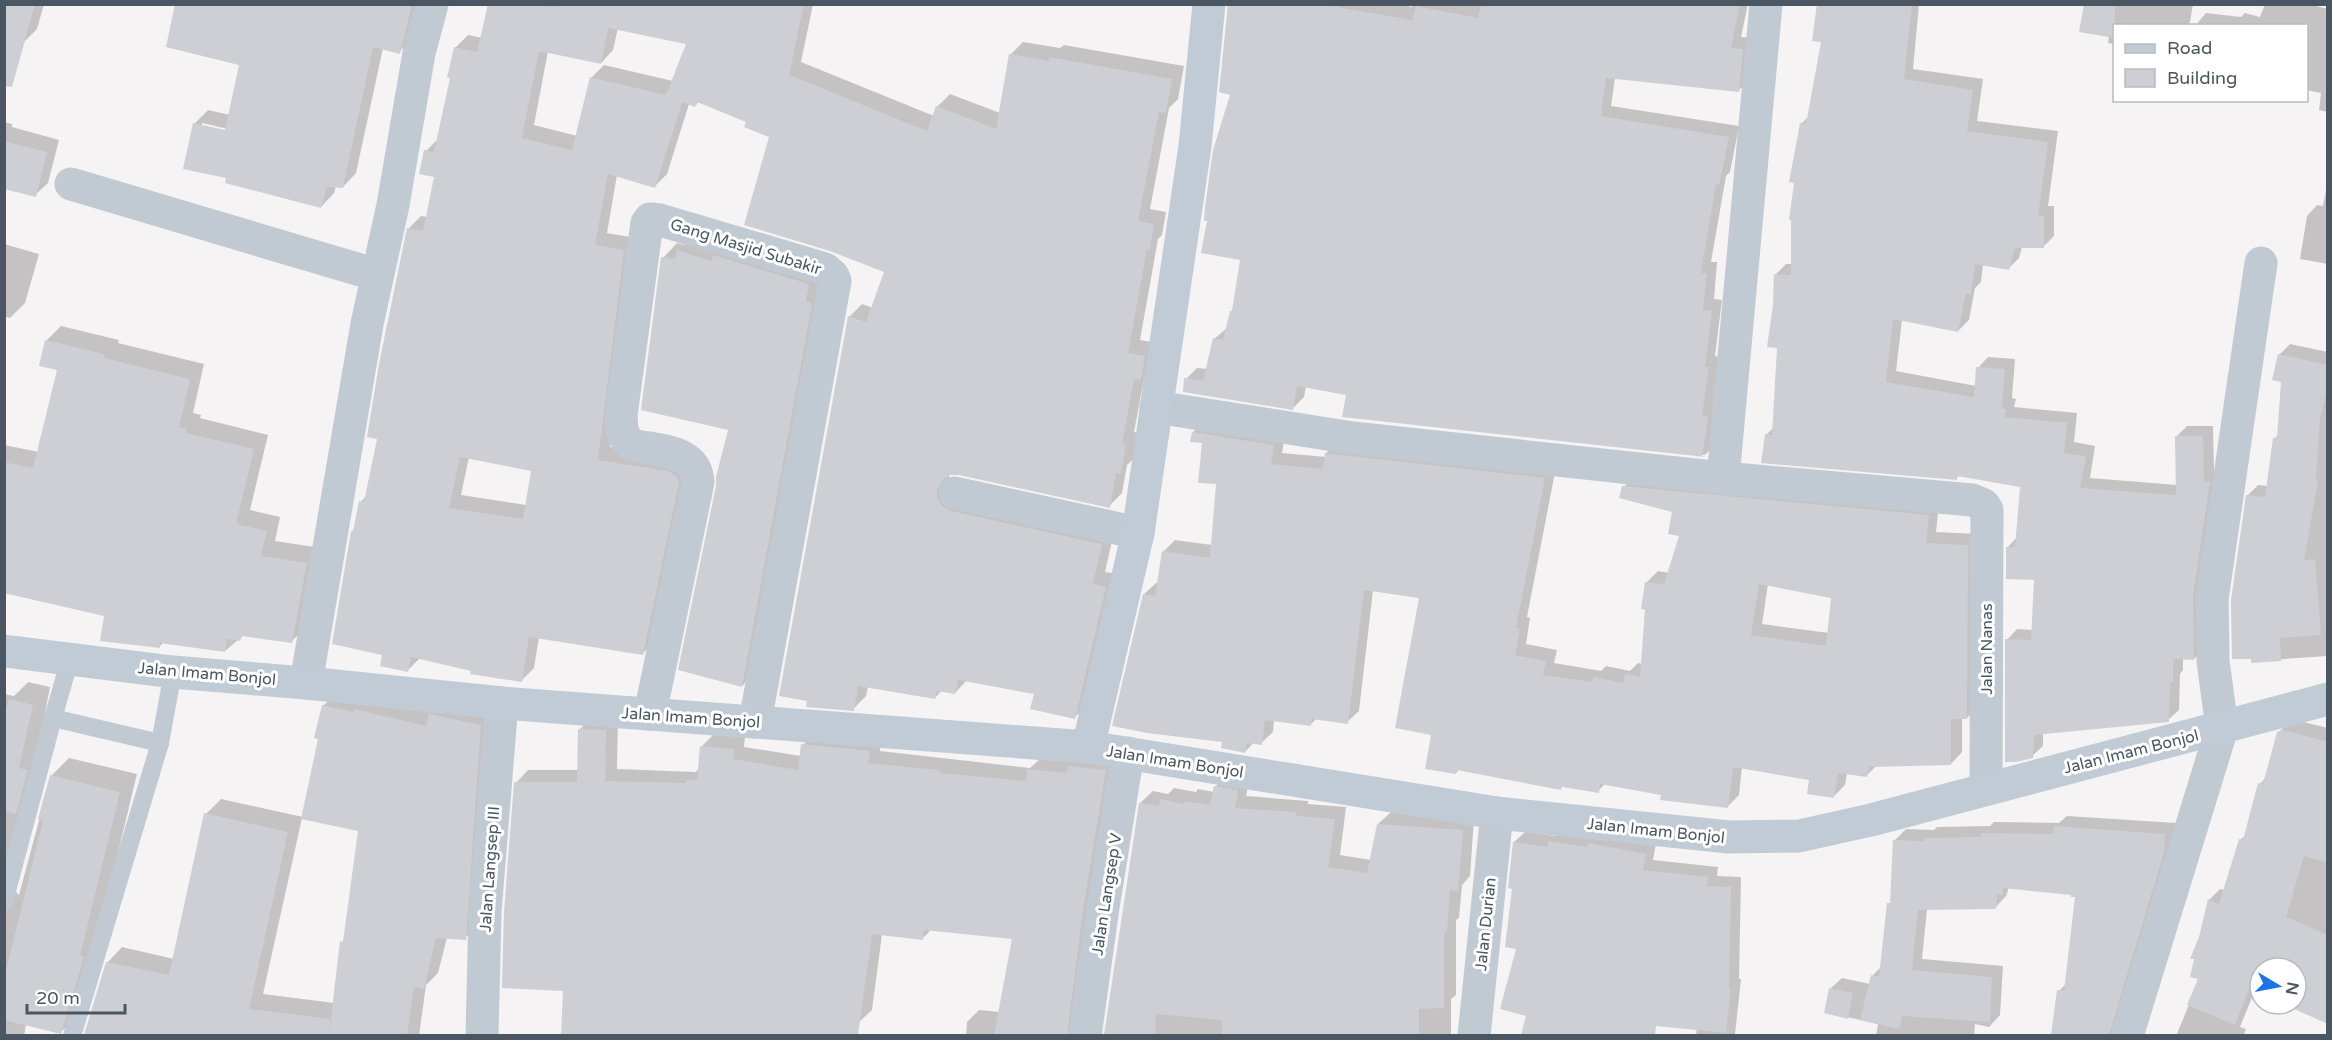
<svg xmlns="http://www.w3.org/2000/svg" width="2332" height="1040" font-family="'Varela Round',sans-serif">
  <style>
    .shadow { fill: #0003; fill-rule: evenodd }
    .building { fill: #cdcfd5; fill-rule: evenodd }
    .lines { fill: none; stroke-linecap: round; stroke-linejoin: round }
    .lane { stroke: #c1cad2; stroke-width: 18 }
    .street { stroke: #c1cad2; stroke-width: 33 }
    .secondary { stroke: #c1cbd6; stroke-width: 33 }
    .labels { text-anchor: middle; stroke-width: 6; stroke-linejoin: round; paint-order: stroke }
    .street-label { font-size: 16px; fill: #4a5661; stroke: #fff }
  </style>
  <rect width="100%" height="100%" fill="#f5f3f3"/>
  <g class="shadow">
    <path d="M4,4H44L37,29L24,42Z"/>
    <path d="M177,4H423L413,39L399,52L383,48L356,173L343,187L336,186L334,193L321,207L228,177L194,124L208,110L230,115L241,64ZM202,123L233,130L232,133L202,127Z"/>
    <path d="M489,4H813L801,62L934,116L937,107L950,94L1000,113L1010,55L1023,42L1060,48L1064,45L1184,66L1178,99L1169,108L1150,209L1166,212L1162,235L1158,239L1140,340L1157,343L1153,366L1145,374L1134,432L1138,433L1133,459L1127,465L1122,493L1109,506L959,473L950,474L949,476L950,486L1114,532L1105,572L1118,574L1088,704L1075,717L1036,693L967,680L955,693L942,690L935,698L868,686L866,696L853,709L849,317L862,304L873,308L885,271L771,136L748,122L699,101L695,106L689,104L667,174L655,186L617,175L607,233L636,238L610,447L681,459L689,463L655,641L642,654L539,637L534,668L522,680L420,658L408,670L384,653L352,531L355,529L361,502L367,495L379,438L409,228L421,216L427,217L435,176L426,151L439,138L452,77L455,48L468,35L482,38ZM618,28L688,43L673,81L604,65L591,78L577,136L534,125L548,51L601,63L613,50ZM469,457L533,470L526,505L461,495Z"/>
    <path d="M1228,4H1396L1412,7L1413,4H1748L1741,37L1754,38L1750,79L1739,90L1615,78L1611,106L1739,126L1730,172L1726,176L1711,262H1717L1714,299L1722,300L1715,356L1720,357L1713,405L1718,406L1714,445L1705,455L1344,416L1348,394L1306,386L1304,397L1293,408L1186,379L1197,368L1207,369L1214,339L1227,328L1231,311L1234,309L1242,259L1232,94L1221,91Z"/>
    <path d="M1818,4H1919L1913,69L1983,79L1977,121L2058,131L2048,206H2054V236L2044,246L2022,247L2019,258L2008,269L1983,264L1981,282L1975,288L1969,320L1958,331L1902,320L1896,371L1976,386L1978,368L1988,357L2015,359L2012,398L2016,399L2014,407L2077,413L2074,442L2095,446L2090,478L2177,485L2176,437L2187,426H2213L2214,472H2220L2204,648L2194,659L2183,658V670L2180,674L2179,710L2168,720L2043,733V746L2032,756L2007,640L2017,629L2033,630L2035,579L2007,548L2017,537L2022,486L1960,475L1956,478L1766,435L1774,427L1779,347L1775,305L1776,274L1786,264H1792L1801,124L1809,116L1822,41Z"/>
    <path d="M2087,4H2193L2190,22L2187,26H2114V44L2108,43L2109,36Z"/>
    <path d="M2265,4H2308L2328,9V112L2319,110L2321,93L2306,90V26H2195L2206,13L2241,17L2245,13L2260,17Z"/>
    <path d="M4,122L12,124V127L59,140L48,183L35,195L4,187Z"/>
    <path d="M2328,180V264L2300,259L2307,216L2317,205L2323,206Z"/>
    <path d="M693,237L823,270L756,671L742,686L729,429L663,258L677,243L685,245Z"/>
    <path d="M4,244L39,254L25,303L10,318L4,316Z"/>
    <path d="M61,326L119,340L118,343L204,364L193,413L201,415L200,418L268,435L250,510L280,517L275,541L321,548L306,627L292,641L244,635L225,651L164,642L159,647L105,615L4,592V445L39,452L59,369L46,341Z"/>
    <path d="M2290,344L2328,352V656L2253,661L2247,496L2258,485L2268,486L2274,439L2279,434L2282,381L2279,355Z"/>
    <path d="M1205,421L1285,433L1282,453L1326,457V453L1338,442L1556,467L1527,617L1530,618L1526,644L1557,650L1554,663L1601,671L1606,666L1630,671L1638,663L1643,664L1646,583L1658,571L1669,573L1681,535L1673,511L1624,487L1635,475L1939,504L1936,532L1979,534L1978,706L1967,718H1962V752L1951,764L1877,765L1867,775L1847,773L1845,785L1834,796L1811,778L1742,767L1739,795L1728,806L1606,783L1598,791L1460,769L1456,773L1433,734L1421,597L1373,590L1359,711L1347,722L1317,718L1311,724L1274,720L1273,732L1261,743L1254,742L1245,752L1224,741L1144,594L1156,583H1159L1164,551L1175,540L1212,545L1218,483L1204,442L1193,432ZM1768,584L1833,597L1829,633L1762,624Z"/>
    <path d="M28,682L50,687L11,887L19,895L51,776L69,758L137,774L79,1014L61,1032L26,1024L24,1036H4V694L14,696Z"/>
    <path d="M338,691L496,711L480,923L465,938L447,937L438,973L426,985L419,1036H85L107,963L122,947L174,959L206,814L221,799L303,817L320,738L323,706ZM302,818L360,830L334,1003L263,994Z"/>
    <path d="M592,717L618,718L617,769L696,772L699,768L701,747L714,734L745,737L744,747L801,756L803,745L815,733L881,739L880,751L1030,768L1041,758H1118L1083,1036H966L967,1022L979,1010L1000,1012L1014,937L931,930L923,938L882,934L872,1010L859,1022L848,1021L846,1036H563L565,989L516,783L528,770H579L580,729Z"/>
    <path d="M2295,720L2328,728V1022L2287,1004H2296V968H2260V992L2255,990L2240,1027L2246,1029L2244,1035L2246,1036H2176L2200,978L2201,937L2209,900L2220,889L2225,890L2240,840L2247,834L2260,784L2267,776L2278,733L2290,721Z"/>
    <path d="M1228,775L1250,778L1246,796L1308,801V804L1346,807L1340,855L1371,860L1378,824L1391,812L1474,818L1470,876L1462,885L1459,918L1456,920V995L1451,999V1036H1106L1140,803L1153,791L1168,794L1174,788L1196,792L1198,789L1214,792L1215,787Z"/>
    <path d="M2067,816L2176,823L2123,1036H2052L2059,991L2067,983L2077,896L2073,893L2009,887L2006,896L1995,908L1927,909L1922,959L2003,966L2000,1015L1989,1027L1975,1024L1974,1036H1876L1878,1024L1825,1012L1830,989L1842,978L1870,984L1872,976L1881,967L1889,904L1892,900L1894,841L1906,829L1934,830L1937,827L1990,826L1994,822L2059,823Z"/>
    <path d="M1560,831L1656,843L1653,860L1718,867L1717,876L1741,877L1739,979H1741L1735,1034L1738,1036H1696L1697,1026L1654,1019L1650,1036H1523L1528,1015L1518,947L1514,888V842L1525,832L1555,836Z"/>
  </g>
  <g class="building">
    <path d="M4,4H35L12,87L4,86Z"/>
    <path d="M175,4H412L400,54L373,47L343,188L327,187L321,208L225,183L226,178L183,169L193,123L225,130L239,65L166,47Z"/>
    <path d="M488,4H540L554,7V4H804L789,75L927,131L936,106L996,129L1009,54L1049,61V57L1172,79L1166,113L1159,112L1138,221L1154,224L1150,250L1147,249L1128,353L1145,356L1141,380L1134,379L1122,444L1126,445L1121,474L1116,473L1110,508L959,475H950L942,480L937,490V499L942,506L951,511L1102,544L1093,584L1106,587L1075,719L1030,709L1034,694L958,680L955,694L937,691L935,699L858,686L854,711L806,707L807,701L779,696L848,316L866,322L884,272L830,251L744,225L769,137L744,127L746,122L697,102L695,107L682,102L655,188L608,174L595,245L624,250L598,460L668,471L676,476L679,482L643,655L529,637L522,682L470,674L471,671L411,657L408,672L380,666L382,655L332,644L351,531H353L359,501L364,502L377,439L367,437L379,364L407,228L423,231L434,177L419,174L424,150L434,152L450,78H447L454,47L477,52ZM608,28L686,44L666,95L590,77L572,150L522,138L539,51L601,64ZM460,457L531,471L523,519L449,508Z"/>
    <path d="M1228,4H1320L1412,20L1416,6L1478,18L1481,4H1740L1731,48L1743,49L1739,92L1606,78L1601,116L1729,137L1719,185L1716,184L1701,273H1707L1703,310L1712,311L1705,367H1709L1702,416L1708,417L1702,456L1705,457L1342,417L1346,395L1297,386L1293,410L1183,392L1184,378L1203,381L1213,338L1223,340L1230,311H1232L1240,260L1201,253L1207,221H1204L1205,207L1213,150L1230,95L1219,92Z"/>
    <path d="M1817,4H1912L1904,79L1973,90L1967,131L2048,142L2038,216H2044V248H2015L2009,270L1975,264L1971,294H1966L1958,332L1893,319L1886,382L1974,397L1976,367L2005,369L2002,409H2006L2005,417L2067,423L2064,453L2086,456L2080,488L2176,495L2175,436H2203L2204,482H2210L2193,596L2194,660L2173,659V682H2170L2169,722L2034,735L2033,758L2016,762H2005V639L2031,640L2034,580L2006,579V547H2015L2020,487L1957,476V480L1761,463L1765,434L1772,435L1777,348L1767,347L1773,305L1774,274L1791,275V220H1789L1794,183L1789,182L1800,123L1806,124L1821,42L1812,41Z"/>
    <path d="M2084,4H2115V38L2079,32Z"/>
    <path d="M4,141L47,152L36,197L4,189Z"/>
    <path d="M677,250L711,261L713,255L809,284L806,301L812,304L742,687L678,670L716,486V477L728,430L641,410L661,257L675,259Z"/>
    <path d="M45,340L105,354L104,358L190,379L179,427L187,429L186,433L254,449L236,524L267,531L261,556L307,563L292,643L242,636L240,641L227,639L225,652L160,643V648L100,641L104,616L4,593V462L33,468L57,370L39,366Z"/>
    <path d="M2278,354L2328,365V386L2320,418L2316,480L2318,481L2304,560L2315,559L2321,635L2280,638L2281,661L2251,663V659H2232L2231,600L2246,495L2265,497L2273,438H2277L2281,382L2272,380Z"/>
    <path d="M1192,432L1274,445L1271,464L1323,469L1325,453L1545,478L1516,628L1520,629L1515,655L1546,661L1543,675L1592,682L1594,677L1623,683L1625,674L1640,677L1645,610L1641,609L1645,582L1664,584L1679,536L1668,534L1672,512L1619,498L1622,486L1929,515L1926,543L1968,545L1967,719H1951V765L1869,767L1867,777L1838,773L1834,798L1807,794L1809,780L1733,767L1728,808L1660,800L1661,795L1600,784L1599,793L1562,787L1561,790L1457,770L1456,774L1425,769L1431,735L1395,728L1419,598L1364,590L1348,724L1312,719L1311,726L1265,720L1262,745L1247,743L1245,753L1221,748L1222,742L1147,733L1112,726L1143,594L1155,596L1162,551L1210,558L1216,484L1198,483L1202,443L1190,442ZM1759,584L1831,598L1826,646L1751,635Z"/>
    <path d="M9,699L33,705L19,768L28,770L16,814L4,811V718Z"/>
    <path d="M322,705L353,712L354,709L426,726L429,714L481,725L466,940L436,938L424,989L414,987L407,1035H329L340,941L343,942L358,831L301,819L318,739L314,738Z"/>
    <path d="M578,729L606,730L605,781L686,783V780H697L700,746L734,749L733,759L798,770L801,744L870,751L868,763L940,770V773L1026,781L1027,769L1067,773L1068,766L1106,770L1084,904L1067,1035H994L1012,939L924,930L923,940L872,934L858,1035H561L563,991L502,988L504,912L514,782H577Z"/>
    <path d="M2283,730L2328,742V863L2304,856L2286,917L2328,935V1024L2283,1004H2296V968H2260V994L2249,989L2235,1025L2187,1005L2198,979L2190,977L2194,959H2190L2199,937L2208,899L2219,904L2239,839L2243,840L2258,783L2263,784L2277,732Z"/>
    <path d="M50,775L120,792L80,956L84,957L61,1034L4,1020V979L43,820L38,819Z"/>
    <path d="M1214,786L1238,790L1235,808L1297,812L1296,816L1335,819L1328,867L1367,873L1377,824L1463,830L1458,891L1450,890L1447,932L1444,931V1008L1419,1009V1035H1222V1020L1156,1014L1155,1035H1104L1139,803L1159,806L1160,799L1184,804L1185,801L1210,805Z"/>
    <path d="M204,813L288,832L249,1009L330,1019L329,1035H84L106,962L169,975Z"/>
    <path d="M2054,826L2165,834L2164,852L2109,1035H2051L2057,990L2064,991L2075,897H2071V895L2003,888V895H1997L1996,909L1918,910L1912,970L1992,977L1990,1022L1902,1016L1899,1029L1860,1020L1871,975L1879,977L1887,903H1890L1893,840L1924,841V838L1981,837V833L2053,834Z"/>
    <path d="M1548,841L1587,847L1588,843L1646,854L1643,870L1708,877L1707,886L1731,887L1729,989H1731L1726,1033L1656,1026L1655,1035H1521L1526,1016L1500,1009L1516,949L1505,947L1512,889L1508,888L1513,842L1548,847Z"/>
    <path d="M1829,988L1853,993L1848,1019L1824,1013Z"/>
  </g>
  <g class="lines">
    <g class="lane">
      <path d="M53,718L70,659"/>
      <path d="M4,902L53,718L160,743"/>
      <path d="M72,1036L160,743L173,672"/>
    </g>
    <g class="street">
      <path d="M71,184L377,275"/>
      <path d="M1156,407L1353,438L1723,478L1972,500L1984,505L1987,510L1986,788"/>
      <path d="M1723,478L1766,4"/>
      <path d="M955,493L1138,533"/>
      <path d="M306,683L367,324L393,205L419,53L432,4"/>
      <path d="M650,714L698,482C696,449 658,451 632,445L626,439L622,431L621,415L647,223L650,219L660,220L825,269L833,276L835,281L755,722"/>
      <path d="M482,1036L485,911L502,703"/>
      <path d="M1085,1036L1103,907L1128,753"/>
      <path d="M1474,1036L1497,813"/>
      <path d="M2127,1036L2222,728L2213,661L2212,599L2261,263"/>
    </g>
    <g class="secondary">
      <path d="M4,651L173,672L306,683L502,703L1088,747L1497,813L1729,837L1799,836L1871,820L2328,699"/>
      <path d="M1088,747L1138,533L1195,146L1209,4"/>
    </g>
  </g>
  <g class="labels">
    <g class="street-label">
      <text transform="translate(746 246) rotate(17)" y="6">Gang Masjid Subakir</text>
      <text transform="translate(1986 649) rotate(-90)" y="6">Jalan Nanas</text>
      <text transform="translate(207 673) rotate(5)" y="6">Jalan Imam Bonjol</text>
      <text transform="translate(691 717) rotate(4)" y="6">Jalan Imam Bonjol</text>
      <text transform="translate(2131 751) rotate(-14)" y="6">Jalan Imam Bonjol</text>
      <text transform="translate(1175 761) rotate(9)" y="6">Jalan Imam Bonjol</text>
      <text transform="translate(1656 830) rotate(6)" y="6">Jalan Imam Bonjol</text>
      <text transform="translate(489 869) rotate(-86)" y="6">Jalan Langsep III</text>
      <text transform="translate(1106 894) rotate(-81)" y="6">Jalan Langsep V</text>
      <text transform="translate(1485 924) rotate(-84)" y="6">Jalan Durian</text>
    </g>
  </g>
  <rect width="2332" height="1040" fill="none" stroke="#4a5661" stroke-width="12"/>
  <rect x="2113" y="24" width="195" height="78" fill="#ffffff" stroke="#b7bbc0" stroke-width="1.5"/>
  <rect x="2125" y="44" width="30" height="9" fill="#c1cbd6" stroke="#b7bbc0" stroke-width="1.5"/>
  <text x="2167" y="54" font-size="18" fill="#4a5661">Road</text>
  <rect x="2125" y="69" width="30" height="18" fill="#cdcfd5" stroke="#b7bbc0" stroke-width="1.5"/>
  <text x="2167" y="84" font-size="18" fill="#4a5661">Building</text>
  <g transform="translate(2278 986) rotate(100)"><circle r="28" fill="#ffffff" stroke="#b7bbc0" stroke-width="1.5"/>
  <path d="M0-4.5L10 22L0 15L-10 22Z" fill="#1a73e8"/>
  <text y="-9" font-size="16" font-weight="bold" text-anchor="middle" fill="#4a5661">N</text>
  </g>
  <path d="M27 1004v9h98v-9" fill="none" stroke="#4a5661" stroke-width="3"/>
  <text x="36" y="1004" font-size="18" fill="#4a5661" stroke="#ffffff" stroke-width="4.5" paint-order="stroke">20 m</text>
</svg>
